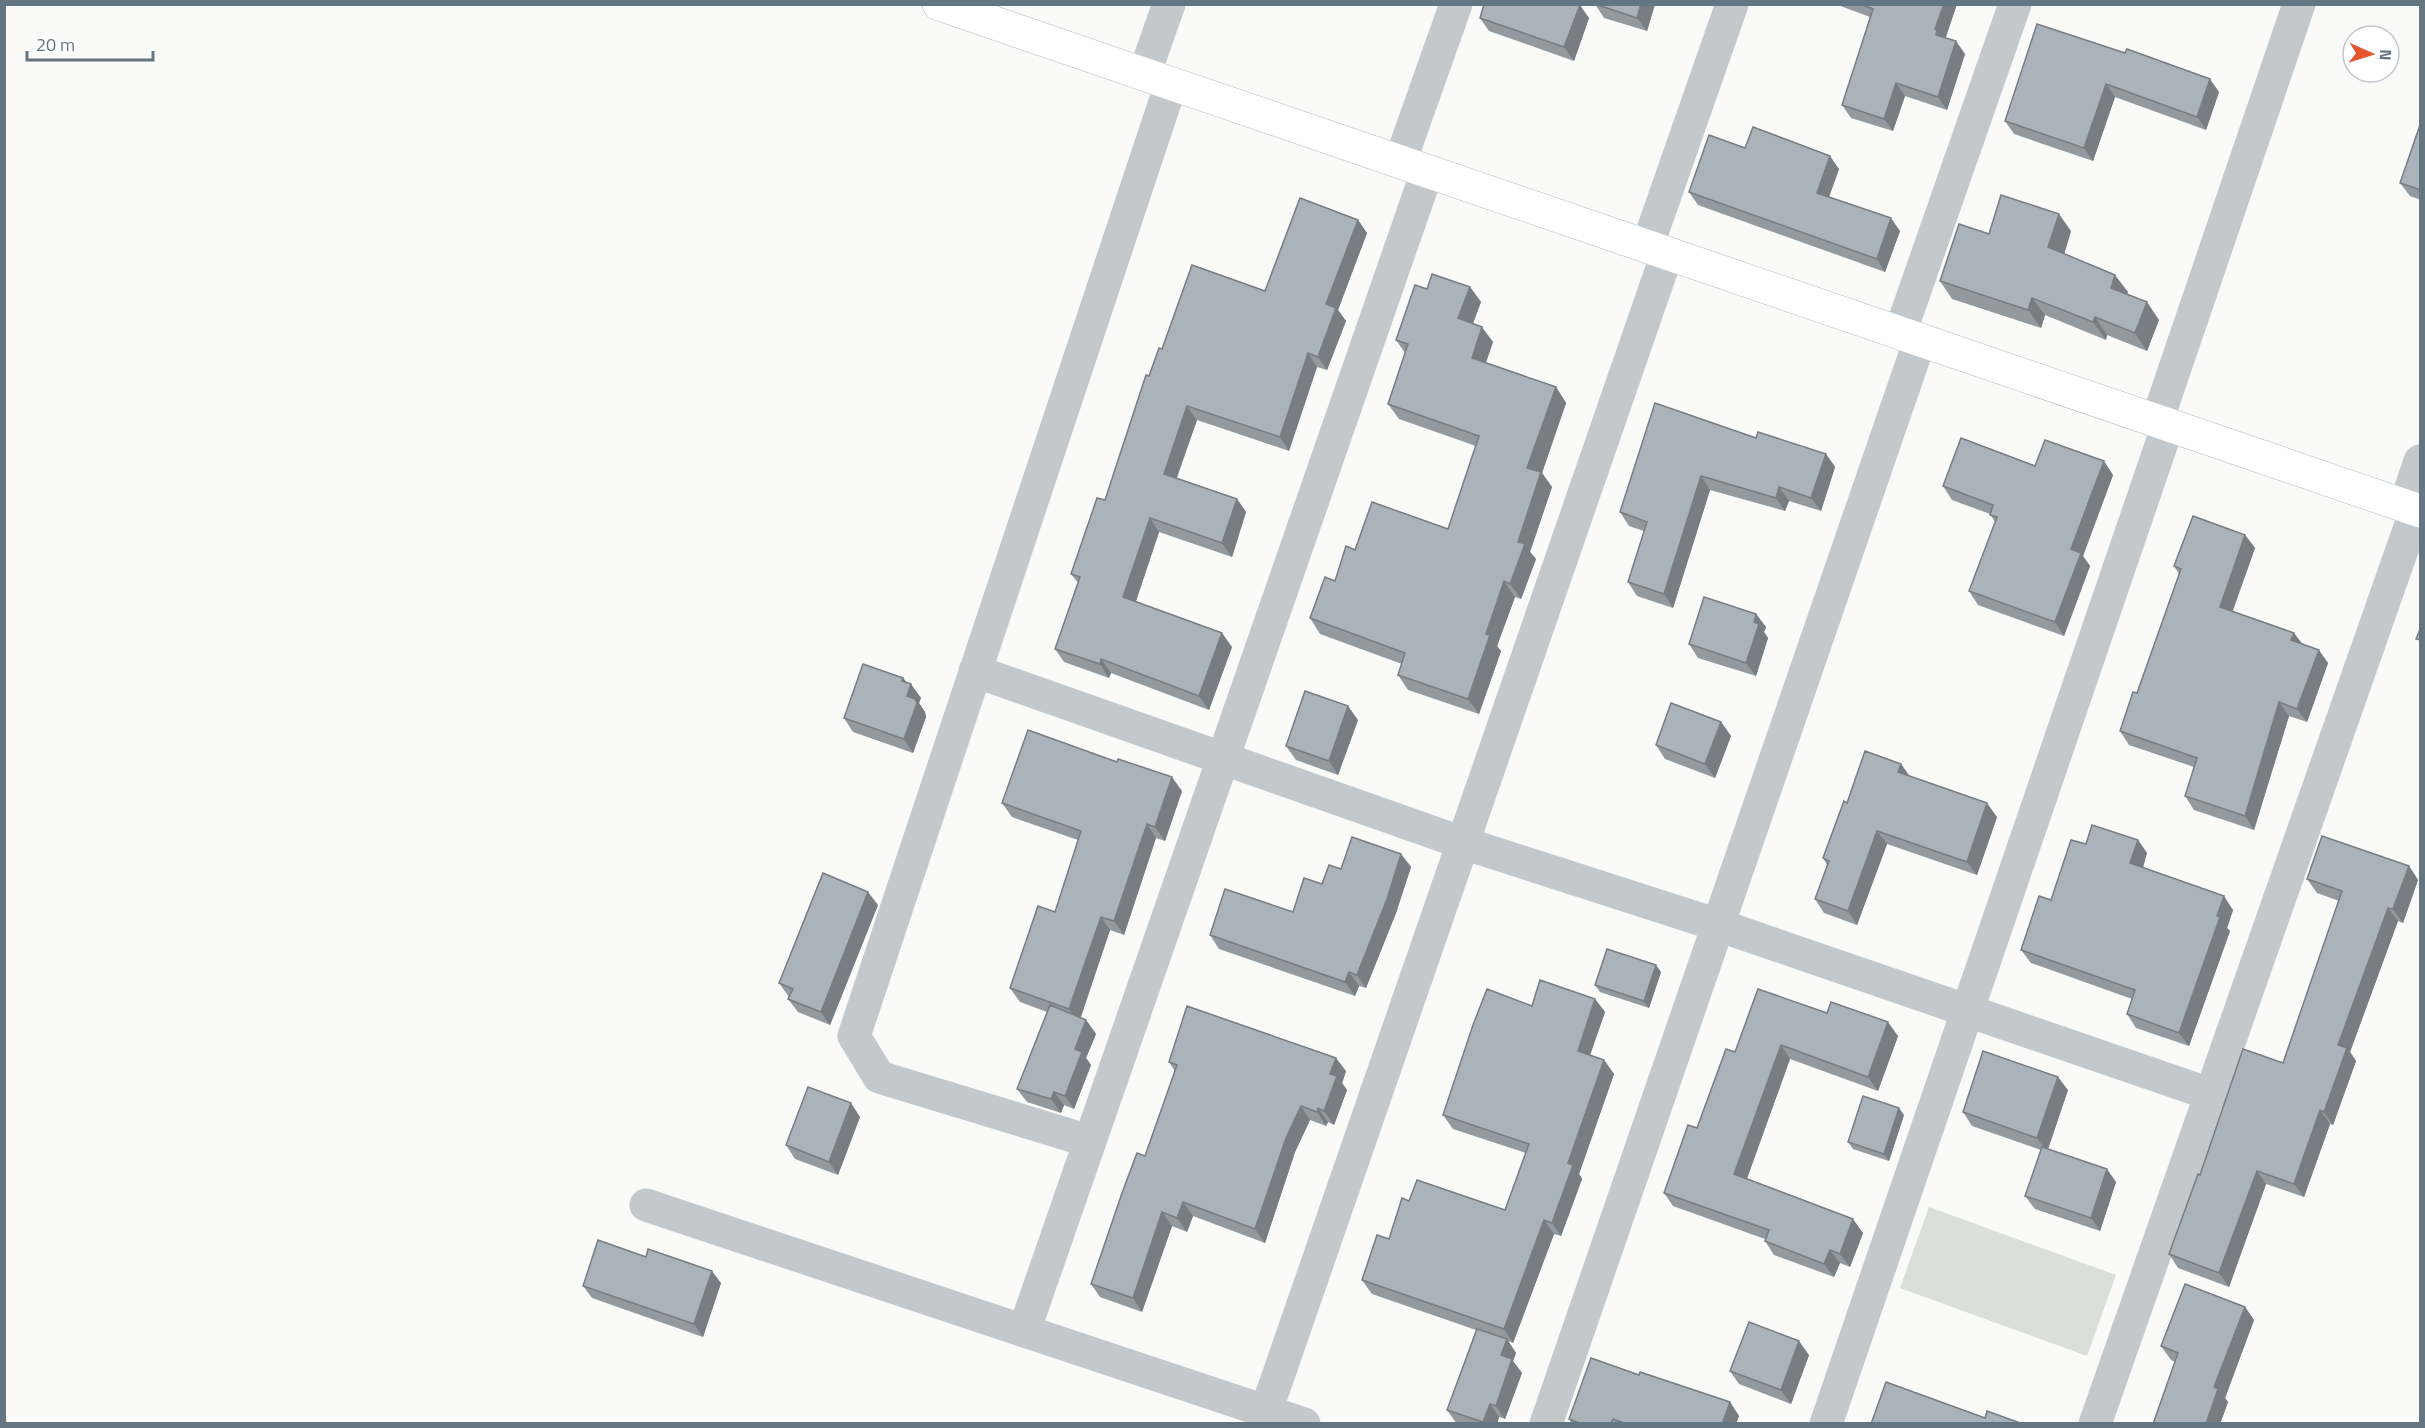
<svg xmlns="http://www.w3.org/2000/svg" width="2425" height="1428" font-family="'Titillium Web',sans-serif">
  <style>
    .green { fill: #dadfd7 }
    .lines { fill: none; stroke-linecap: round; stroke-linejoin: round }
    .secondary-casing { stroke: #b3babf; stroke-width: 34 }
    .street { stroke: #c3c8cc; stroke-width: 33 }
    .secondary { stroke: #fff; stroke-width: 33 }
    .wall { fill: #929a9f }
    .shaded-wall { fill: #777d82 }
    .building { fill: #aab3b9; stroke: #777d82; stroke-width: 1.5 }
  </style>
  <rect width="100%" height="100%" fill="#fafaf8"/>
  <path class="green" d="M1929,1207L2116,1275L2087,1356L1900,1288Z"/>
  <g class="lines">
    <g class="secondary-casing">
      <path id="secondary" d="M939,4L2420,511"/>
    </g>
    <g class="street">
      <path d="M1144,75L1169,4"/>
      <path d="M1400,162L1456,4"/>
      <path d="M1647,247L1732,4"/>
      <path d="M1900,333L2015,4"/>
      <path d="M2157,421L2299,4"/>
      <path d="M2405,506L2420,461"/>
      <path d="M975,671L1463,843L1718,925L2210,1094"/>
      <path d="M1089,1141L879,1077L854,1036L1171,84"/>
      <path d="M646,1205L1304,1424"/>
      <path d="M1024,1331L1427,172"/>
      <path d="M1266,1411L1667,254"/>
      <path d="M1546,1424L1920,340"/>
      <path d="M1826,1424L2168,425"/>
      <path d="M2095,1424L2416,510"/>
    </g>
    <use href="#secondary" class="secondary"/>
  </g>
  <g class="wall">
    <path d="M1595,4H1655L1647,31L1604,18Z"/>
    <path d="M1835,4H1957L1945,38L1965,54L1947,110L1905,96L1893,131L1851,118L1842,105L1870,17Z"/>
    <path d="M1480,18H1589L1574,61L1489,31Z"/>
    <path d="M2125,53L2219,92L2206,130L2115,97L2093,161L2014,134L2005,121Z"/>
    <path d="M2421,126V200L2410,196L2400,183Z"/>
    <path d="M1745,148L1839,169L1829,197L1900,231L1885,272L1698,205L1689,192Z"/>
    <path d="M1358,220L1367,233L1338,310L1346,321L1327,370L1317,367L1289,451L1197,420L1177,478L1237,499L1246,512L1232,557L1159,532L1136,601L1232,647L1209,710L1111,673L1109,678L1064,662L1055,649L1078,583L1071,574L1105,500L1149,376L1162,349L1265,291Z"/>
    <path d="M2071,231L2064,254L2128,292L2127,294L2159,320L2147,351L2107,335L2106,340L2045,315L2041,328L1952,299L1940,281L1989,234Z"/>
    <path d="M1470,287L1481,302L1473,323L1493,342L1486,363L1556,387L1566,403L1542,473L1552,487L1530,552L1536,559L1521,599L1515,597L1497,646L1501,651L1479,714L1408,690L1398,675L1402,664L1320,634L1310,618L1355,550L1448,529L1476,446L1399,419L1388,404L1405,353L1396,340L1427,289Z"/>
    <path d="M1756,438L1826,454L1835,467L1821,511L1789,501L1785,511L1710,490L1673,608L1637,596L1628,582L1644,531L1629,526L1620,512Z"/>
    <path d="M2035,466L2113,475L2083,556L2090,566L2064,636L1978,605L1969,591L1995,522L1990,514L1952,500L1943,486Z"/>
    <path d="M2245,535L2255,548L2233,611L2302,644L2328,663L2307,722L2289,716L2254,830L2194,810L2185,796L2194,767L2129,745L2120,731L2137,693L2179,574L2174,566Z"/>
    <path d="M1756,614L1766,627L1764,632L1768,638L1756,676L1698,658L1689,644Z"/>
    <path d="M903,678L921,698L919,703L925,712L926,717L913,753L853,732L844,718Z"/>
    <path d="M1358,720L1338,775L1296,760L1286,746Z"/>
    <path d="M1721,722L1731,736L1715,778L1665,759L1656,745Z"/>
    <path d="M1901,764L1909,776L1997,817L1977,875L1887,844L1857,925L1824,913L1815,899L1827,865L1823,858L1847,803Z"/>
    <path d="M1182,791L1165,841L1156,838L1124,935L1110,930L1080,1018L1086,1020L1096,1034L1086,1058L1091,1065L1074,1109L1064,1105L1061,1113L1027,1102L1017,1089L1047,1012L1020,1002L1010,988L1055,912L1078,840L1012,817L1002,803Z"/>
    <path d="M2138,840L2147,853L2143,868L2233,910L2227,928L2230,931L2189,1046L2136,1028L2127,1014L2132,999L2031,963L2021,950L2086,844Z"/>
    <path d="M1401,854L1411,867L1396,913L1366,988L1359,986L1355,996L1219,949L1210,935L1293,912L1322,884L1341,869Z"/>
    <path d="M2409,866L2418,880L2403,923L2398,921L2350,1052L2356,1061L2333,1125L2330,1124L2304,1197L2266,1184L2229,1287L2178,1268L2169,1254L2200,1175L2283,1063L2339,901L2317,893L2307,879Z"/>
    <path d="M878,905L830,1025L798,1012L788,999L789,997L779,983Z"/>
    <path d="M1661,972L1649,1008L1600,992L1595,985Z"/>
    <path d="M1595,999L1605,1012L1590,1055L1604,1060L1614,1074L1579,1174L1582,1179L1561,1236L1554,1234L1513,1343L1508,1341L1516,1353L1513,1361L1522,1373L1505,1419L1499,1417L1497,1424H1457L1447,1410L1476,1330L1372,1294L1362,1280L1389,1239L1409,1201L1505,1210L1526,1153L1453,1129L1443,1115L1532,1006Z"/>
    <path d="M1827,1013L1898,1036L1878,1091L1790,1059L1747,1178L1863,1233L1850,1267L1840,1263L1834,1277L1774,1255L1765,1241V1239L1673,1206L1664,1193L1735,1052Z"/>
    <path d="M1169,1062L1346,1071L1342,1083L1347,1090L1334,1125L1328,1122L1326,1126L1310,1120L1295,1152L1265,1243L1193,1216L1187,1232L1172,1226L1142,1312L1100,1297L1091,1284L1145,1156L1175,1071Z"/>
    <path d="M2068,1090L2048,1149L2116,1182L2100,1231L2035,1209L2025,1196L2041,1150L1972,1126L1963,1112Z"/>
    <path d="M1904,1115L1889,1161L1853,1149L1848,1142Z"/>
    <path d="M860,1117L838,1175L795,1159L786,1145Z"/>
    <path d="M721,1283L703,1337L592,1298L583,1286Z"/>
    <path d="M2245,1307L2254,1320L2225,1398L2228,1402L2220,1424H2153L2175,1362L2171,1360L2161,1346Z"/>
    <path d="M1809,1355L1791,1404L1739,1384L1730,1371Z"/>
    <path d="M1639,1375L1730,1402L1739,1416L1736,1424H1572L1569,1419Z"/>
  </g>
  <g class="shaded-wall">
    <path d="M1641,4H1655L1647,31L1637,18Z"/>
    <path d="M1944,4H1957L1945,40L1936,35L1935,29Z"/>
    <path d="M1580,5L1589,18L1574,61L1564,47Z"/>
    <path d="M1956,41L1965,54L1947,110L1938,97Z"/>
    <path d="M2210,79L2219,92L2206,130L2197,117Z"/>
    <path d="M1896,83L1905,96L1893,131L1884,119Z"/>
    <path d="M2106,84L2115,97L2093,161L2084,148Z"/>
    <path d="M1830,156L1839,169L1826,205L1817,193Z"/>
    <path d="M2059,214L2071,231L2061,265L2048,247Z"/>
    <path d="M1891,218L1900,231L1885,272L1877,259Z"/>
    <path d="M1358,220L1367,233L1338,310L1346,321L1327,370L1318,357L1326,304Z"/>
    <path d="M2115,275L2128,292L2123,305L2111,288Z"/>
    <path d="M1470,287L1481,302L1469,334L1458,318Z"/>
    <path d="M2032,298L2045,315L2041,328L2028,310Z"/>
    <path d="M2147,302L2159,320L2147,351L2135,333Z"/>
    <path d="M2095,317L2107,335L2106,340L2093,322Z"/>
    <path d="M1482,327L1493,342L1482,373L1472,358Z"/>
    <path d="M1308,353L1317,367L1289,451L1280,437Z"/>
    <path d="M1556,387L1566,403L1542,473L1552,487L1530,552L1536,559L1521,599L1510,584L1518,542L1527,468Z"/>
    <path d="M1187,406L1197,420L1173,487L1164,474Z"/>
    <path d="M1826,454L1835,467L1821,511L1811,498Z"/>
    <path d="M2104,461L2113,475L2083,556L2090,566L2064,636L2055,622L2071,549Z"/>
    <path d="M1701,476L1710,490L1673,608L1664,594Z"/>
    <path d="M1779,487L1789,501L1785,511L1776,498Z"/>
    <path d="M1237,499L1246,512L1232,557L1222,543Z"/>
    <path d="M1150,518L1159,532L1133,610L1123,597Z"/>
    <path d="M2245,535L2255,548L2229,620L2220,607Z"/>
    <path d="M1504,581L1515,597L1497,646L1501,651L1479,714L1468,699L1486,634Z"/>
    <path d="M1756,614L1766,627L1764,632L1768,638L1756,676L1746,663Z"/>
    <path d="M1222,633L1232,647L1209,710L1199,696Z"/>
    <path d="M2294,633L2304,646L2291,640Z"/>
    <path d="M2319,650L2328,663L2307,722L2297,709Z"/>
    <path d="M1101,659L1111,673L1109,678L1100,664Z"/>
    <path d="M903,678L910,688L911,684L921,698L919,703L925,712L926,717L913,753L904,739L907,696L902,681Z"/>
    <path d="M2279,702L2289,716L2254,830L2245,816Z"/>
    <path d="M1348,706L1358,720L1338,775L1329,761Z"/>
    <path d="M1721,722L1731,736L1715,778L1705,764Z"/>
    <path d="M1901,764L1911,778L1898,772Z"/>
    <path d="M1172,777L1182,791L1165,841L1155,827Z"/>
    <path d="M1987,803L1997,817L1977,875L1967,862Z"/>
    <path d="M1147,824L1156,838L1124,935L1114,921Z"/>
    <path d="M1877,831L1887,844L1857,925L1848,911Z"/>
    <path d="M2138,840L2147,853L2140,877L2130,863Z"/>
    <path d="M1401,854L1411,867L1396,913L1366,988L1357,975Z"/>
    <path d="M2409,866L2418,880L2403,923L2393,909Z"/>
    <path d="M868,892L878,905L830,1025L821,1012Z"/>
    <path d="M2224,896L2233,910L2227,928L2230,931L2189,1046L2179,1033Z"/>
    <path d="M2388,908L2398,921L2350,1052L2356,1061L2333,1125L2324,1112L2338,1045Z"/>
    <path d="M1101,917L1110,930L1079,1023L1069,1009Z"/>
    <path d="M1656,965L1661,972L1649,1008L1644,1001Z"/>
    <path d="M1349,972L1359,986L1355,996L1345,982Z"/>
    <path d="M1595,999L1605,1012L1587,1064L1578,1051Z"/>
    <path d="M1086,1020L1096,1034L1086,1058L1091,1065L1074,1109L1065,1096L1075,1049Z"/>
    <path d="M1888,1022L1898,1036L1878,1091L1868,1077Z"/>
    <path d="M1781,1045L1790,1059L1744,1187L1734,1174Z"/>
    <path d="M1336,1058L1346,1071L1342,1083L1347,1090L1334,1125L1324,1111L1330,1074Z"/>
    <path d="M1604,1060L1614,1074L1579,1174L1582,1179L1561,1236L1552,1223L1568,1163Z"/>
    <path d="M2058,1077L2068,1090L2047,1152L2037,1138Z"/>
    <path d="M1054,1092L1064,1105L1061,1113L1051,1099Z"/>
    <path d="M851,1103L860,1117L838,1175L829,1162Z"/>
    <path d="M1301,1106L1310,1120L1295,1152L1265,1243L1255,1229L1286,1138Z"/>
    <path d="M1318,1108L1328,1122L1326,1126L1317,1112Z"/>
    <path d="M1899,1108L1904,1115L1889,1161L1884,1154Z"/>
    <path d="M2320,1110L2330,1124L2304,1197L2294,1184Z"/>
    <path d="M2107,1169L2116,1182L2100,1231L2091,1218Z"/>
    <path d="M2257,1171L2266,1184L2229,1287L2219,1273Z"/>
    <path d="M1183,1202L1193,1216L1187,1232L1177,1218Z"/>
    <path d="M1162,1212L1172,1226L1142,1312L1133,1298Z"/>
    <path d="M1853,1219L1863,1233L1850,1267L1840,1254Z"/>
    <path d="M1544,1220L1554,1234L1513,1343L1504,1329Z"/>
    <path d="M1830,1250L1840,1263L1834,1277L1824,1264Z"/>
    <path d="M712,1271L721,1283L703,1337L694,1324Z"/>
    <path d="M2245,1307L2254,1320L2225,1398L2228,1402L2220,1424H2206L2214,1387Z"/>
    <path d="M1507,1339L1516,1353L1513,1361L1522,1373L1505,1419L1496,1406L1501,1355Z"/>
    <path d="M1799,1341L1809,1355L1791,1404L1781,1390Z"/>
    <path d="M1730,1402L1739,1416L1736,1424H1722Z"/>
    <path d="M1490,1404L1499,1417L1497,1424H1484L1483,1422Z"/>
  </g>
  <g class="building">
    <path d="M1484,4H1580V5L1564,47L1480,18Z"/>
    <path d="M1595,4H1641L1637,18Z"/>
    <path d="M1861,4H1944L1935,29L1937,30L1936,35L1956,41L1938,97L1896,83L1884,119L1842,105L1873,9Z"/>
    <path d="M2037,24L2125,53L2127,49L2210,79L2197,117L2106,84L2084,148L2005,121Z"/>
    <path d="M2420,125L2421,126V190L2400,183Z"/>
    <path d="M1753,127L1830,156L1817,193L1891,218L1877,259L1689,192L1709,135L1745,148Z"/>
    <path d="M2001,195L2059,214L2048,247L2115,275L2111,288L2147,302L2135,333L2095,317L2093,322L2032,298L2028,310L1940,281L1959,224L1989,234Z"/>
    <path d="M1300,198L1358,220L1326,304L1336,308L1318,357L1308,353L1280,437L1187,406L1164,474L1237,499L1222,543L1150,518L1123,597L1222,633L1199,696L1101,659L1100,664L1055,649L1080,577L1071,574L1097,498L1105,500L1146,375L1149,376L1159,348L1162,349L1192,265L1265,291Z"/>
    <path d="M1432,274L1470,287L1458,318L1482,327L1472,358L1556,387L1527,468L1541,472L1518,542L1525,544L1510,584L1504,581L1486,634L1490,635L1468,699L1398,675L1405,653L1310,618L1325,577L1335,581L1346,546L1355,550L1372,502L1448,529L1479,436L1388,404L1408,344L1396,340L1415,285L1427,289Z"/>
    <path d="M1655,403L1756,438L1758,432L1826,454L1811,498L1779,487L1776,498L1701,476L1664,594L1628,582L1647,522L1620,512Z"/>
    <path d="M1961,438L2035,466L2045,440L2104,461L2071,549L2081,553L2055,622L1969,591L1997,517L1990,515L1993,505L1943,486Z"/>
    <path d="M2193,516L2245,535L2220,607L2294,633L2291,640L2319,650L2297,709L2279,702L2245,816L2185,796L2197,758L2120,731L2133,692L2137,693L2181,569L2174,566Z"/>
    <path d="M1704,597L1756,614L1754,622L1759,624L1746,663L1689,644Z"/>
    <path d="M2421,627V640L2416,639Z"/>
    <path d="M863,664L903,678L902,681L911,684L907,696L915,699L917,703L904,739L844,718Z"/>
    <path d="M1305,691L1348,706L1329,761L1286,746Z"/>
    <path d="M1671,703L1721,722L1705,764L1656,745Z"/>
    <path d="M1028,730L1117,762L1118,759L1172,777L1155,827L1147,824L1114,921L1101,917L1069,1009L1010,988L1038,906L1055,912L1081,831L1002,803Z"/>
    <path d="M1865,751L1901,764L1898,772L1987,803L1967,862L1877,831L1848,911L1815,899L1829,861L1823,858L1844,801L1847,803Z"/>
    <path d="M2092,825L2138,840L2130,863L2224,896L2217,916L2220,917L2179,1033L2127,1014L2135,990L2021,950L2039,896L2051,900L2071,840L2086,844Z"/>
    <path d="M2322,836L2409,866L2393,909L2388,908L2338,1045L2347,1048L2324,1112L2320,1110L2294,1184L2257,1171L2219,1273L2169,1254L2198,1174L2200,1175L2243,1049L2283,1063L2342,891L2307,879Z"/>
    <path d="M1352,837L1401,854L1387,899L1357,975L1349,972L1345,982L1210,935L1225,889L1293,912L1304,878L1322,884L1329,865L1341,869Z"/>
    <path d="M823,873L868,892L821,1012L788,999L793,989L779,983Z"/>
    <path d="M1607,949L1656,965L1644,1001L1595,985Z"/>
    <path d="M1540,980L1595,999L1578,1051L1604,1060L1568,1163L1573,1165L1552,1223L1544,1220L1504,1329L1362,1280L1377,1235L1389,1239L1402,1198L1409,1201L1417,1180L1505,1210L1529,1144L1443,1115L1473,1025L1487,989L1532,1006Z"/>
    <path d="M1758,989L1827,1013L1831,1002L1888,1022L1868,1077L1781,1045L1734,1174L1853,1219L1840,1254L1830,1250L1824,1264L1765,1241L1769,1230L1664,1193L1688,1125L1697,1128L1726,1049L1735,1052Z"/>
    <path d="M1050,1005L1086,1020L1075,1049L1082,1052L1065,1096L1054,1092L1051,1099L1017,1089Z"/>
    <path d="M1187,1006L1336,1058L1330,1074L1337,1076L1324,1111L1318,1108L1317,1112L1301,1106L1286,1138L1255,1229L1183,1202L1177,1218L1162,1212L1133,1298L1091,1284L1122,1193L1137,1153L1145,1156L1177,1065L1169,1062Z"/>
    <path d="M1983,1051L2058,1077L2037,1138L1963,1112Z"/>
    <path d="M808,1087L851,1103L829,1162L786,1145Z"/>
    <path d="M1863,1096L1899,1108L1884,1154L1848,1142Z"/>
    <path d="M2042,1147L2107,1169L2091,1218L2025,1196Z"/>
    <path d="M598,1240L646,1257L648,1249L712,1271L694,1324L583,1286Z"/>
    <path d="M2185,1284L2245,1307L2214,1387L2218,1389L2206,1424H2153L2178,1353L2161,1346Z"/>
    <path d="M1749,1322L1799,1341L1781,1390L1730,1371Z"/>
    <path d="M1477,1329L1507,1339L1501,1355L1512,1359L1496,1406L1490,1404L1483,1422L1447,1410Z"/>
    <path d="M1591,1358L1639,1375L1640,1372L1730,1402L1722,1424H1627L1613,1419L1611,1424H1582L1569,1419Z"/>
    <path d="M1886,1382L1985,1418L1987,1411L2023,1424H1871Z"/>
  </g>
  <rect width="2425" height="1428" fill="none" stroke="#657683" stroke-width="12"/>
  <g transform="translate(2371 54) rotate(93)"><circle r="28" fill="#ffffff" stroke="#c1c8cd" stroke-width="1.5"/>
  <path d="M0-4.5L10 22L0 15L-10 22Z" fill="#e4572e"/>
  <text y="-9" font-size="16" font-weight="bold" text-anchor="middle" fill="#657683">N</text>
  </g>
  <path d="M27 51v9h126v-9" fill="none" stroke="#657683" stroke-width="3"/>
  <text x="36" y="51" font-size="18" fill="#657683" stroke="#ffffff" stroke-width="4.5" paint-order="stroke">20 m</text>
</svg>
